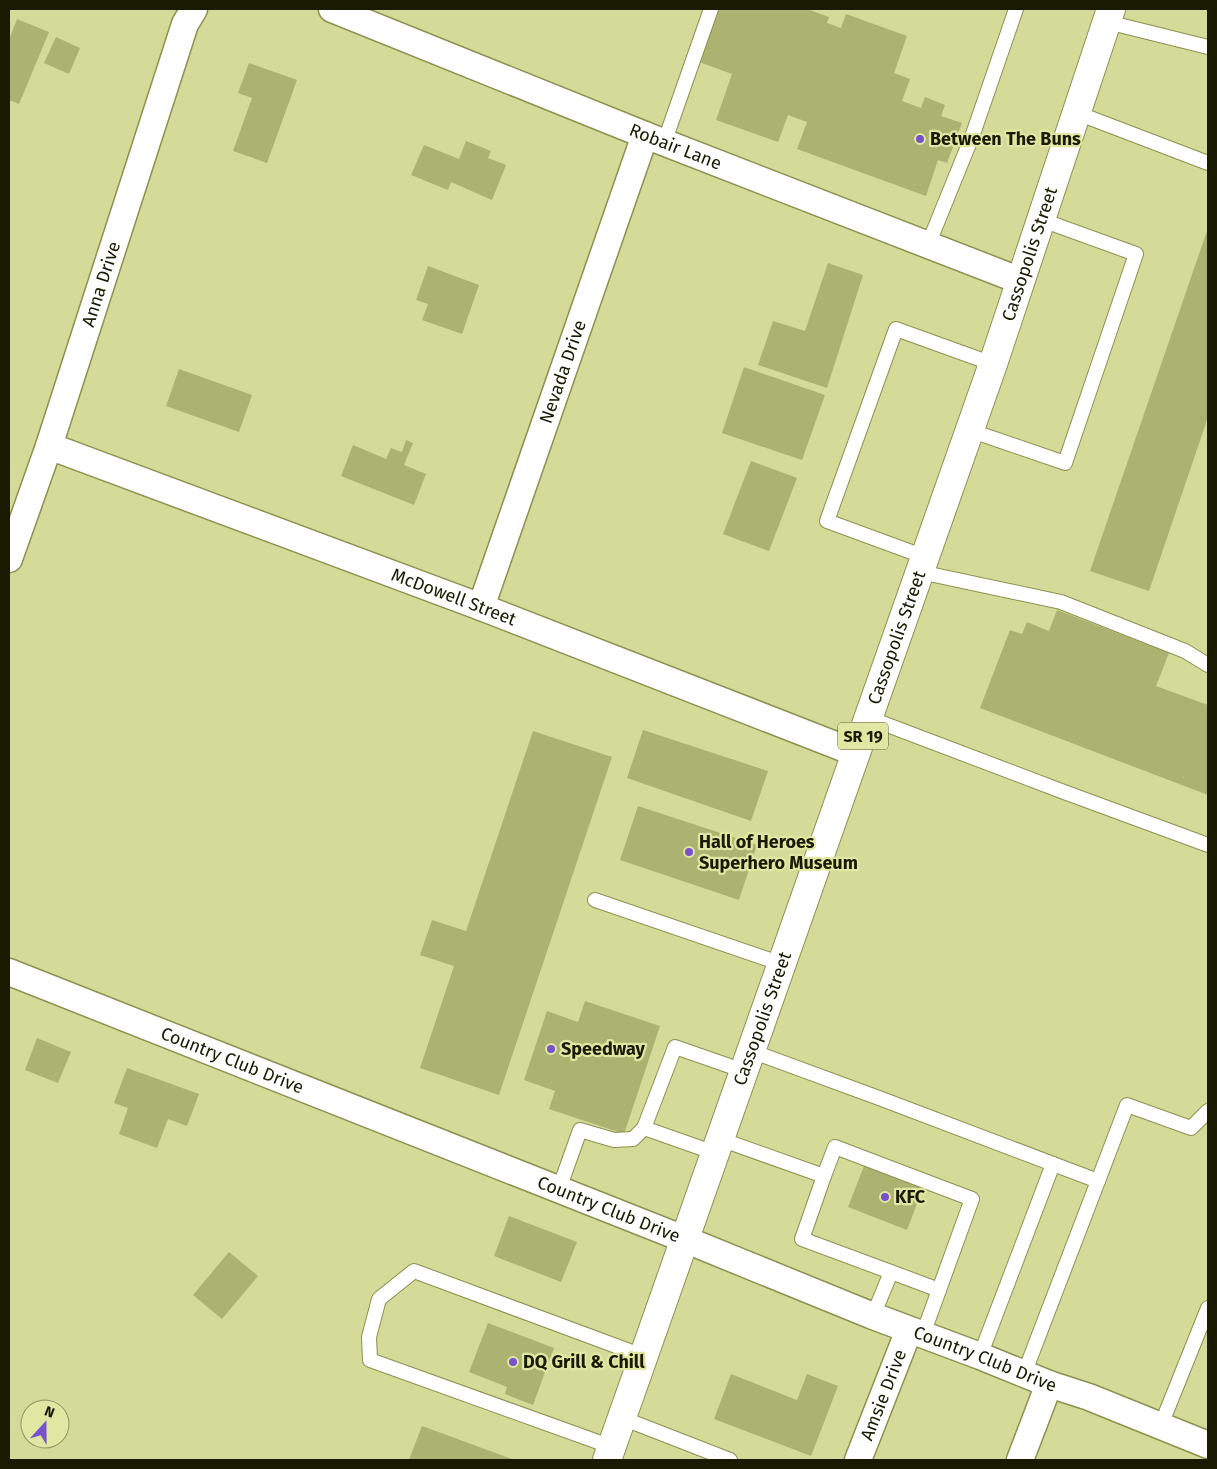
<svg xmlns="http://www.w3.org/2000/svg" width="1217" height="1469" font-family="'Fira Sans',sans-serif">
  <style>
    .building { fill: #acb270 }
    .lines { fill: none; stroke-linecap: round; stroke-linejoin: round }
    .service-casing { stroke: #8c9150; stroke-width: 16 }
    .minor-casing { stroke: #8c9150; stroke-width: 29 }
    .primary-casing { stroke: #8c9150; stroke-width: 30 }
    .service { stroke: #fff; stroke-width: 14 }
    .minor { stroke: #fff; stroke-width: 26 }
    .primary { stroke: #fff; stroke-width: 28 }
    .poi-dot { fill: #7653cd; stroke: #e1e7a3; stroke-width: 2 }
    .labels { text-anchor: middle; stroke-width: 4.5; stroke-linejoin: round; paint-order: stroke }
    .shield { fill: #e1e7a3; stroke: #545832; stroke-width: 1 }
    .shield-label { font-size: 16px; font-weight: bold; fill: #181a01 }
    .poi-label { font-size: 18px; font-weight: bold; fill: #181a01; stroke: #e1e7a3; text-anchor: start }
    .street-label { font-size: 18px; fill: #181a01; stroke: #e1e7a3 }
  </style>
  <rect width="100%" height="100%" fill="#d4da97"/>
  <g class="building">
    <path d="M719,9H807L829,17L827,23L841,28L846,14L907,36L894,73L910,79L902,101L921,108L925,97L945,105L941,116L962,123L947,163L938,160L926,196L797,149L807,122L788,115L778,142L716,120L732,74L699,62Z"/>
    <path d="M17,19L49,32L19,104L9,100V40Z"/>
    <path d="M56,37L80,48L69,74L44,63Z"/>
    <path d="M249,63L297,80L267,163L233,151L252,98L238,93Z"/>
    <path d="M466,141L491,151L488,158L506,165L492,200L451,182L448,190L411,175L424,145L459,159Z"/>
    <path d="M1208,228V417L1149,591L1090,571Z"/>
    <path d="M828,263L863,275L827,388L758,365L773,321L805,331Z"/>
    <path d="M428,266L479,285L462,334L422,320L428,304L416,300Z"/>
    <path d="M744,367L825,395L802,460L722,433Z"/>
    <path d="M179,369L252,395L239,432L166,406Z"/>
    <path d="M406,440L413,443L404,465L426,474L414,505L341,476L353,445L386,459L391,448L402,452Z"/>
    <path d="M751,461L797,478L769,551L723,534Z"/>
    <path d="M1057,610L1169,653L1156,686L1208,705V795L980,708L1010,630L1022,634L1027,622L1049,631Z"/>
    <path d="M643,730L768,771L751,821L627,778Z"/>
    <path d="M533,731L612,757L499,1095L420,1068L454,966L420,955L432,920L466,931Z"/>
    <path d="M638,806L757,845L739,900L620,860Z"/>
    <path d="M585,1001L660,1026L624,1134L549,1109L555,1091L524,1080L547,1011L578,1022Z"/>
    <path d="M37,1038L71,1052L58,1083L25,1070Z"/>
    <path d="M127,1068L199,1094L187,1126L168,1119L157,1148L119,1134L128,1108L114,1103Z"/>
    <path d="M864,1166L923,1188L907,1230L848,1207Z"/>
    <path d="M509,1216L577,1242L561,1282L494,1256Z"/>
    <path d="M229,1252L258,1276L222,1319L193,1295Z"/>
    <path d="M488,1323L554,1348L533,1405L505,1394L507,1387L469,1372Z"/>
    <path d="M731,1374L797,1400L807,1374L838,1386L811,1456L714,1419Z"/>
    <path d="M422,1426L515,1460H409Z"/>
  </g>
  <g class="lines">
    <g class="service-casing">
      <g id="service">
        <path d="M1107,22L1208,47"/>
        <path d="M1077,113L1208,163"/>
        <path d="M664,143L711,9"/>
        <path d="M928,245L973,134L1016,9"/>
        <path d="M969,430L1065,463L1136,254L1042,220"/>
        <path d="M925,557L827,521L896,329L993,364"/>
        <path d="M920,572L1061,602L1185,651L1208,665"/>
        <path d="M869,718L1064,792L1208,845"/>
        <path d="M595,900L782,964"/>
        <path d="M751,1051L879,1098L1098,1181L1024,1374"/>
        <path d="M720,1139L824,1176L802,1239L891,1272L873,1316"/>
        <path d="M715,1153L644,1128L675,1047L744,1071"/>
        <path d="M824,1176L835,1147L972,1199L939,1290"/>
        <path d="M1098,1181L1127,1105L1191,1128L1208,1111"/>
        <path d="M559,1189L580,1130L614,1140L633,1139L644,1128"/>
        <path d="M891,1272L939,1290L923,1334"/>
        <path d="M980,1356L1053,1164"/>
        <path d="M622,1418L730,1460"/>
        <path d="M1161,1425L1208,1308"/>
        <path d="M612,1447L370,1360L369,1337L379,1299L414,1271L643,1356"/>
      </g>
    </g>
    <g class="minor-casing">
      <g id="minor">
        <path id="s1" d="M332,9L645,135L1021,281"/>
        <path id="s2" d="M49,446L481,607L856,753"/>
        <path id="s3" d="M9,559L49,446L185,24L194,9"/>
        <path id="s4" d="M481,607L645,135"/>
        <path id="s5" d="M9,972L684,1239L873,1316L980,1356L1049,1384L1089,1397L1208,1445"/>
        <path id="s6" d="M858,1460L909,1330"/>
        <path d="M1020,1460L1049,1384"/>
      </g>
    </g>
    <g class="primary-casing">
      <g id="primary">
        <path id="s7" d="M607,1460L993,364L1111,9"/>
      </g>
    </g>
    <use href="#service" class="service"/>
    <use href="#minor" class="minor"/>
    <use href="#primary" class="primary"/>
  </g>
  <g class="poi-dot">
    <circle cx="920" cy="139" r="5"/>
    <circle cx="689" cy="852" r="5"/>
    <circle cx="551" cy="1049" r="5"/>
    <circle cx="885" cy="1197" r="5"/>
    <circle cx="513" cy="1362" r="5"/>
  </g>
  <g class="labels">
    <rect class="shield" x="838" y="722.5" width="50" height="27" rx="4"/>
    <g class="shield-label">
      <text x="863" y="742">SR 19</text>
    </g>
    <g class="poi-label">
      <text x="930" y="145">Between The Buns</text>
      <text x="699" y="848">Hall of Heroes<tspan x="699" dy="21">Superhero Museum</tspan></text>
      <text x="561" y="1055">Speedway</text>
      <text x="895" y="1203">KFC</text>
      <text x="523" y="1368">DQ Grill &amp; Chill</text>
    </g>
    <g class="street-label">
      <text dy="6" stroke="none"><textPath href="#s1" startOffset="370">Robair Lane</textPath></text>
      <text dy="6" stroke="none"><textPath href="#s7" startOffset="1278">Cassopolis Street</textPath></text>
      <text dy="6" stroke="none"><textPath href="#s3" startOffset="290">Anna Drive</textPath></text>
      <text dy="6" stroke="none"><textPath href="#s4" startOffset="249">Nevada Drive</textPath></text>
      <text dy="6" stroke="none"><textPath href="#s2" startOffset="432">McDowell Street</textPath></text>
      <text dy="6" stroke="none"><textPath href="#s7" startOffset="872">Cassopolis Street</textPath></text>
      <text dy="6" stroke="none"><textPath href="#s7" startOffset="468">Cassopolis Street</textPath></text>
      <text dy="6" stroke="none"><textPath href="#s5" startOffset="240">Country Club Drive</textPath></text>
      <text dy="6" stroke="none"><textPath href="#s5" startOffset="645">Country Club Drive</textPath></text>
      <text dy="6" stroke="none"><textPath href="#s5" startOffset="1050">Country Club Drive</textPath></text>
      <text dy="6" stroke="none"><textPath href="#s6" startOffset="70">Amsie Drive</textPath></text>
    </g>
  </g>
  <rect width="1217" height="1469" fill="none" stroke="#181a01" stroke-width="20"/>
  <g transform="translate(45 1424) rotate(21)"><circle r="24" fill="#e1e7a3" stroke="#919562"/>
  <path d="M0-4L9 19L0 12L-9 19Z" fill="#7653cd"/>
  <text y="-8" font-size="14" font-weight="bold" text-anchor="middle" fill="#181a01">N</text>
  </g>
</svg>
